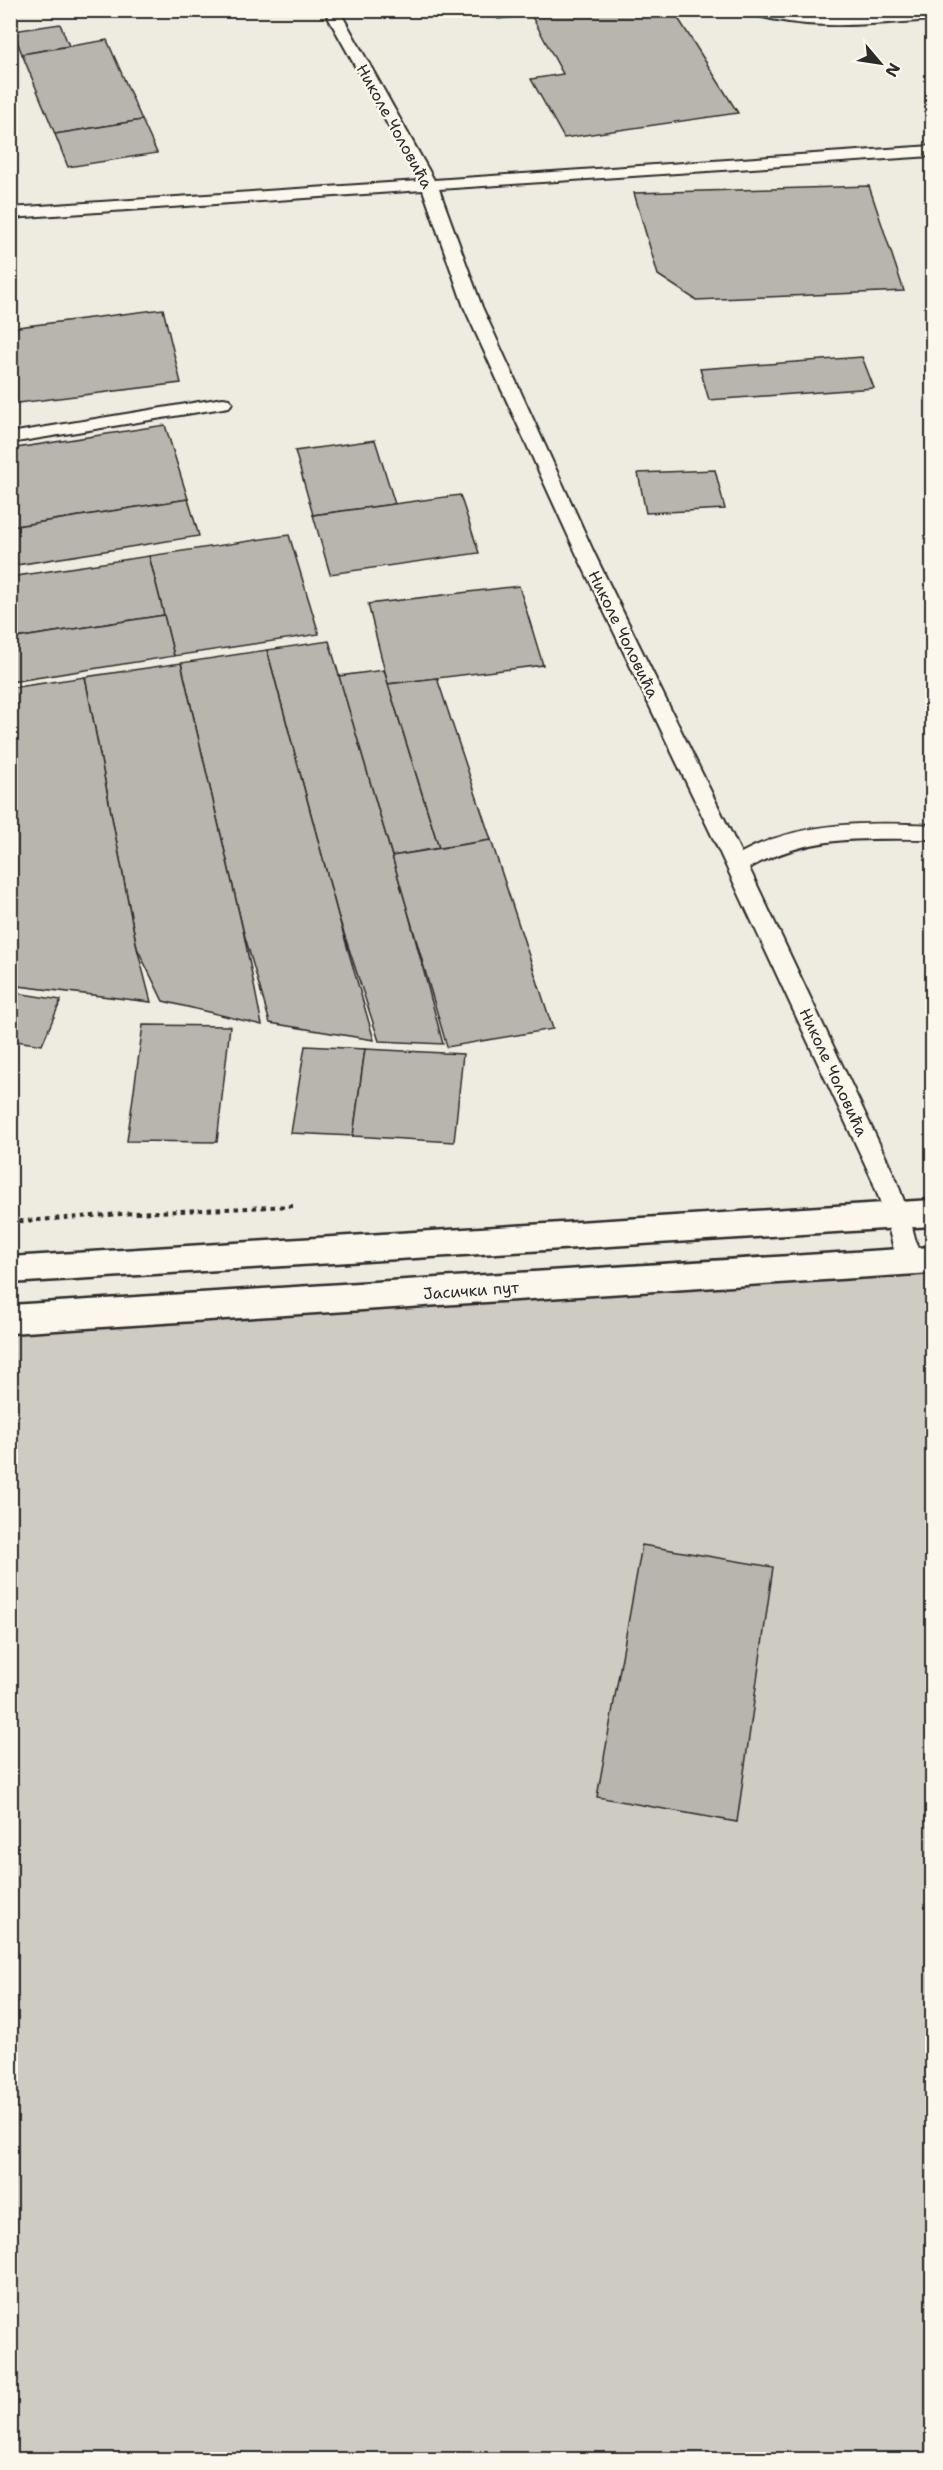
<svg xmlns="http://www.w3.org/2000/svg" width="943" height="2470" font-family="'Shantell Sans',sans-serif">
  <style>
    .green { fill: #cecbc2; stroke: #7c7b76; stroke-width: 1.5 }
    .building { fill: #b8b5ae; stroke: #2b2b2b; stroke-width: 1.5 }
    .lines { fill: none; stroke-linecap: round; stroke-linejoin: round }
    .service-casing { stroke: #2b2b2b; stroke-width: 4 }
    .secondary-casing { stroke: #2b2b2b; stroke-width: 5 }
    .path { stroke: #2b2b2b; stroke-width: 4; stroke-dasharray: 4.5 4.5; stroke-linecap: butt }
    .service { fill: #fbf7ec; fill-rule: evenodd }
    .secondary { fill: #fbf7ec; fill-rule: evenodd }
    .labels { text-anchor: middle; stroke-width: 5; stroke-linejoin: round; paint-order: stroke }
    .street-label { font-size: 16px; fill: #2b2b2b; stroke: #fbf7ec }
  </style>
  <rect width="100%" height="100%" fill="#eeebe0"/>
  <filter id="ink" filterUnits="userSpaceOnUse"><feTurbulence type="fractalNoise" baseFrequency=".0167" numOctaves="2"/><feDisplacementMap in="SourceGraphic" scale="12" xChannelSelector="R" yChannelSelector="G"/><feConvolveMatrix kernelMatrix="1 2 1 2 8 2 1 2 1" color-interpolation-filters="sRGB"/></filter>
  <g filter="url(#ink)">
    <path class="green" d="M932,1260V2459L11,2460V1319Z"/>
    <g class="building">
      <path d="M493,10H673L738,113L564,138L531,79L563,74L531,15L498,19Z"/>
      <path d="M60,24L69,46L22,54L13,31Z"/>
      <path d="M107,40L142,120L55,134L22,54Z"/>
      <path d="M142,120L157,153L68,167L55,134Z"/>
      <path d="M869,186L904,291L696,300L658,275L634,193Z"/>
      <path d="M163,309L181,383L10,404V328Z"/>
      <path d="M862,357L874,388L709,400L700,369Z"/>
      <path d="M165,425L188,499L10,527V449Z"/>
      <path d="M375,440L395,504L313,515L295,451Z"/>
      <path d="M715,470L725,509L646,513L638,473Z"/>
      <path d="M460,495L479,553L330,574L313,515Z"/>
      <path d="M188,499L199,536L10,566V527Z"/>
      <path d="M289,535L319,634L174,656L149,556Z"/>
      <path d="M149,556L164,615L10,639V577Z"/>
      <path d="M519,586L543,665L388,684L368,604Z"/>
      <path d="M164,615L174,656L10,682V639Z"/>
      <path d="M329,641L406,904L443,1044L379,1041L338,915L267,650Z"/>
      <path d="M267,650L338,915L374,1040L270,1023L243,930L181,663Z"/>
      <path d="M181,663L243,930L262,1025L163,1001L137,948L85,677Z"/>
      <path d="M384,670L388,684L439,848L392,856L339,676Z"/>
      <path d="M85,677L137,948L151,1002L10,985V688Z"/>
      <path d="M437,678L491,840L439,848L388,684Z"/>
      <path d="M491,840L553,1029L447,1047L392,856Z"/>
      <path d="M10,992L61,1000L42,1045L10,1040Z"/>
      <path d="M143,1025L230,1026L217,1142L127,1141Z"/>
      <path d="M305,1046L365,1049L353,1136L291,1133Z"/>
      <path d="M365,1049L463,1054L454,1142L353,1136Z"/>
      <path d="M642,1545L773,1567L737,1822L597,1797Z"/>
    </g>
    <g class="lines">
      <g class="service-casing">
        <g id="service">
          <path d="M324,10H339L434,180L932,146V156L439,189L482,307L595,555L741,853C800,821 868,822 932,825V839C864,839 811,834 749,868L896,1179L909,1215L921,1261L918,1268L909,1271L900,1268L897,1261L885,1215L872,1179L713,838L577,555L464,307L423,190L10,218V208L419,181Z"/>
          <path d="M746,10H770L820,17L932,12V20C870,24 809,32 748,13Z"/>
          <path d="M223,398L229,399L232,403L229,407L10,443V433Z"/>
        </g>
      </g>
      <g class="secondary-casing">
        <g id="secondary">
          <path d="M932,1200V1226L10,1283V1257Z"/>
          <path d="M932,1247V1273L10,1333V1305Z"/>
        </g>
      </g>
      <path class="path" d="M10,1222L135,1213L293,1206"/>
      <use href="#service" class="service"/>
      <use href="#secondary" class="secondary"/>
    </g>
  </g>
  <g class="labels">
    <g class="street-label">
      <text transform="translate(395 126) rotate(61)" y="6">Николе Чоловића</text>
      <text transform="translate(624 634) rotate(64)" y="6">Николе Чоловића</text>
      <text transform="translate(834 1072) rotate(65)" y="6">Николе Чоловића</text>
      <text transform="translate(471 1290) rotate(-4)" y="6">Јасички пут</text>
    </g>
  </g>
  <rect width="943" height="2470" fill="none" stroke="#fbf7ec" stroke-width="36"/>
  <rect x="18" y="18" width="907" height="2434" fill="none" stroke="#2b2b2b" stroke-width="2" filter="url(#ink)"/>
  <g transform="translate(880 63) rotate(119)" stroke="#fbf7ec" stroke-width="4.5" paint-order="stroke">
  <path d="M0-4.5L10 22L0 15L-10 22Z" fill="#2b2b2b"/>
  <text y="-9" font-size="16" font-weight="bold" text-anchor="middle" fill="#2b2b2b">N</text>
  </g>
</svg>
